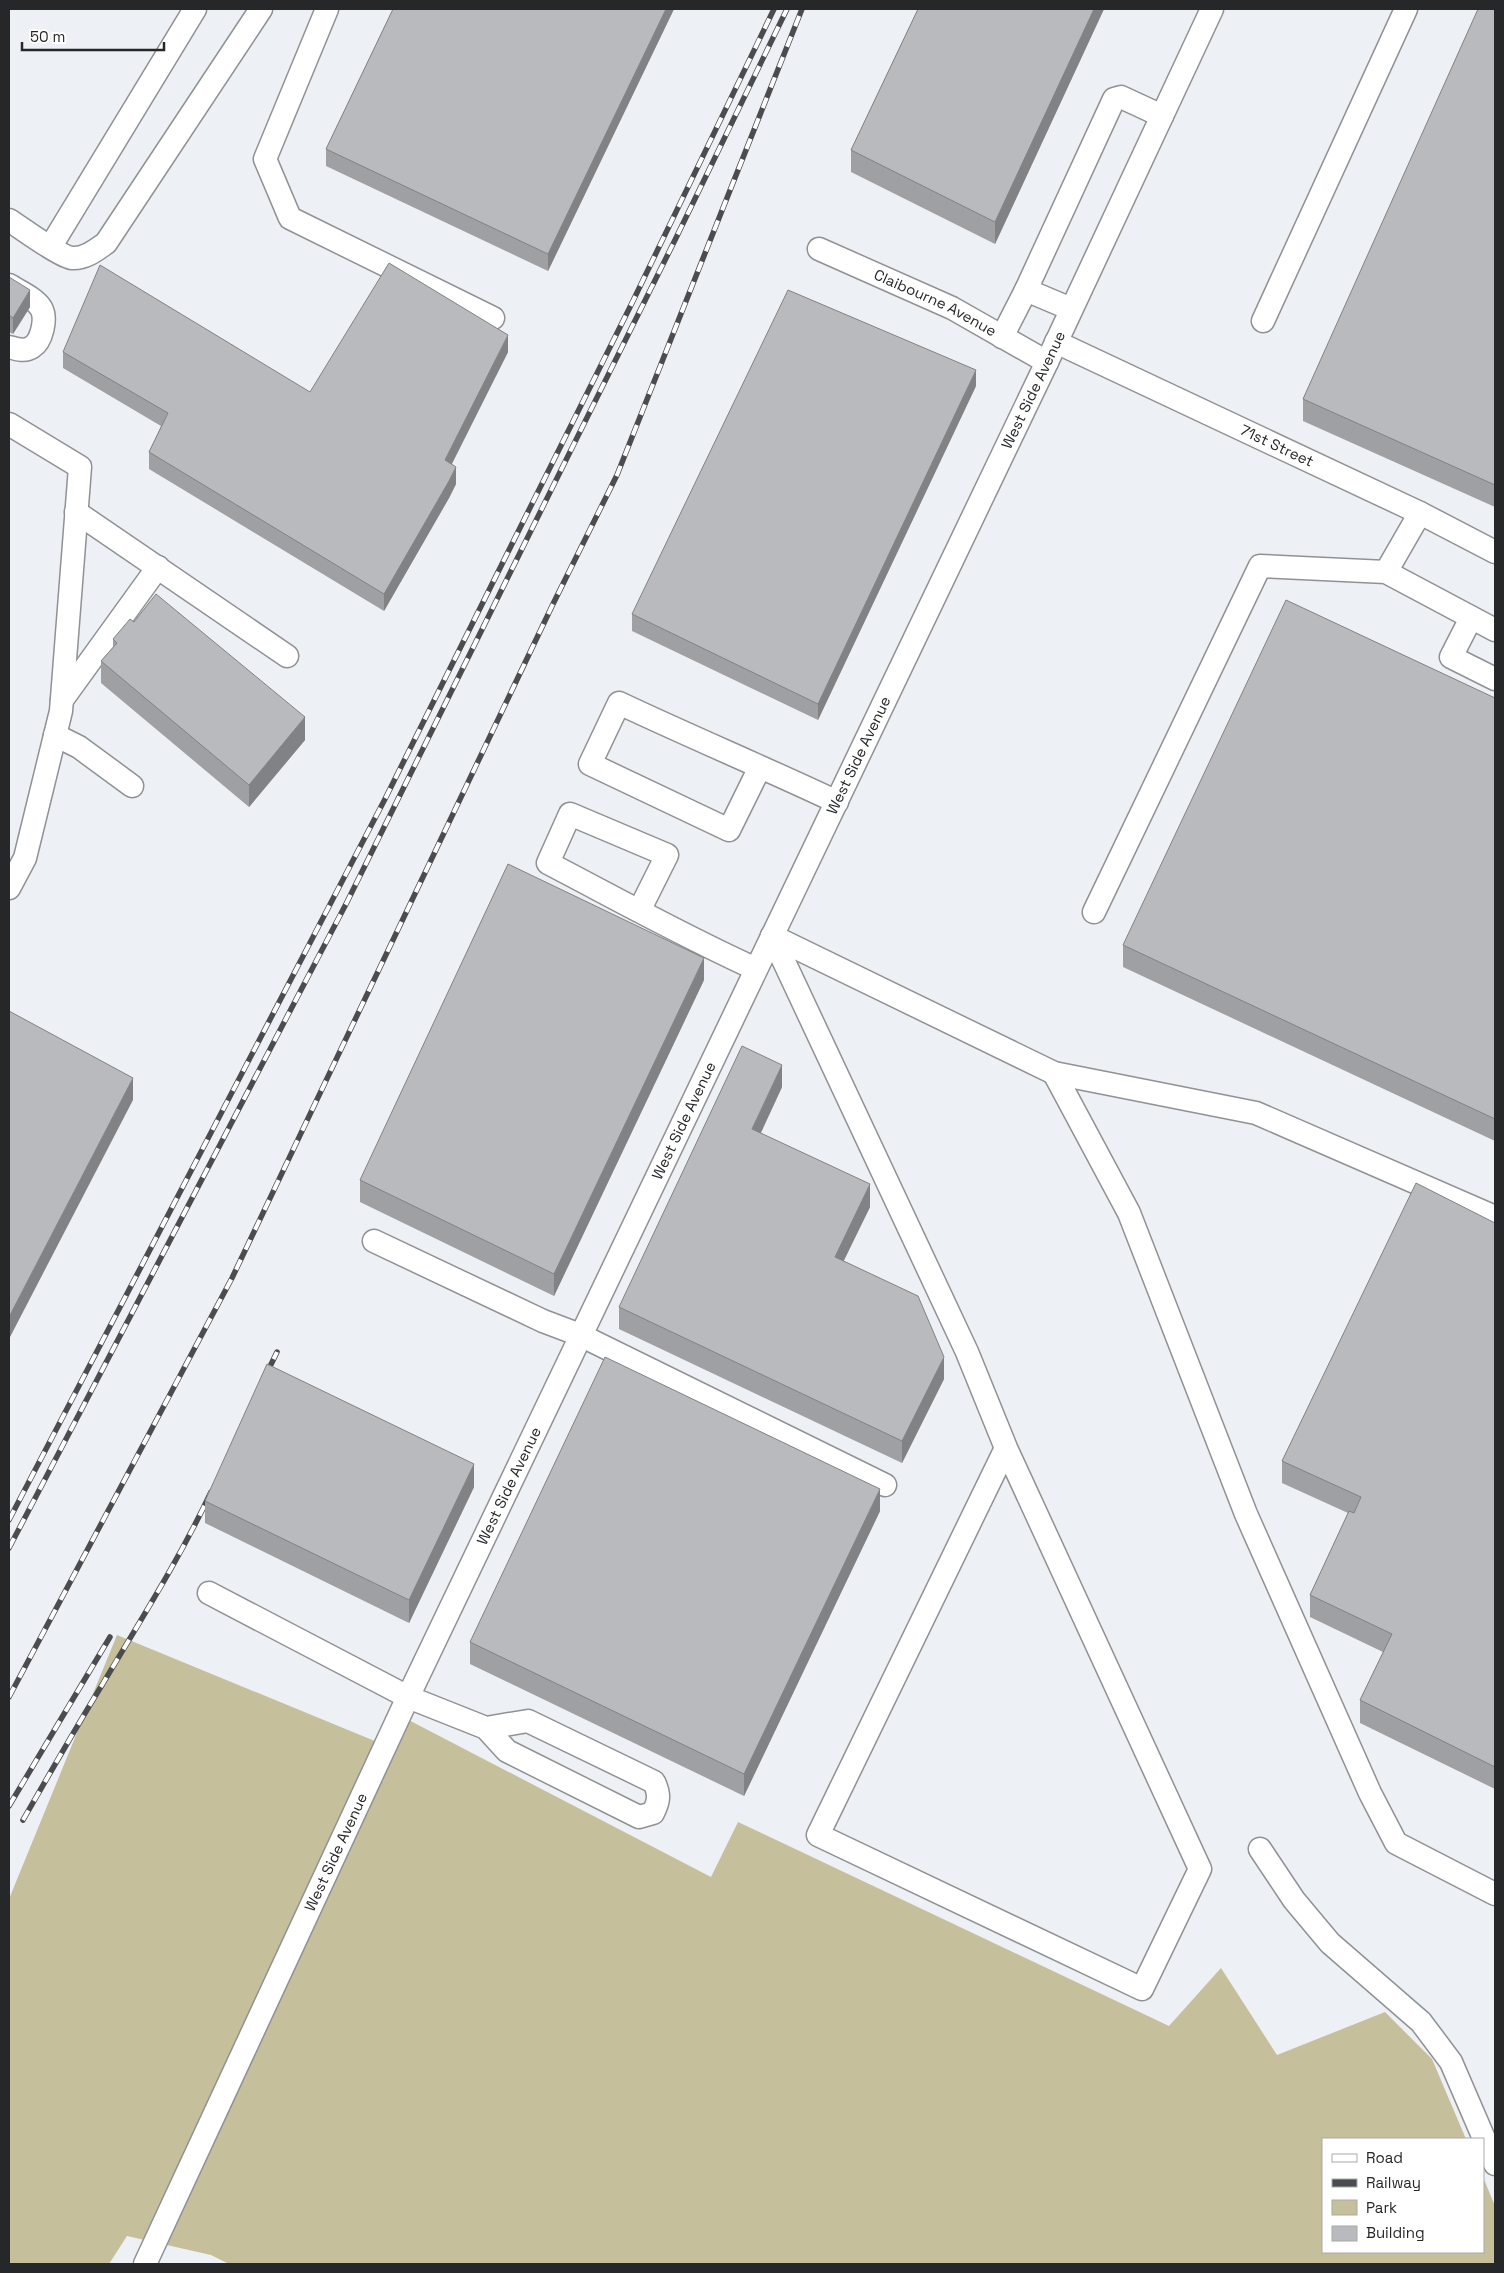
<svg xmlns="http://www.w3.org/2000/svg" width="1504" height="2273" font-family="'Space Grotesk',sans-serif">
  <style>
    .green { fill: #c6bf9b }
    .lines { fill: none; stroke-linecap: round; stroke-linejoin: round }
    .minor-casing { stroke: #8f9295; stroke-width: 25 }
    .minor { stroke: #fff; stroke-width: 22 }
    .rail-casing { stroke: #4b4c4f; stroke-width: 5.5 }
    .rail { stroke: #fff; stroke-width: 4; stroke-dasharray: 11; stroke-linecap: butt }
    .wall { fill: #9ea0a3 }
    .shaded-wall { fill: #818285 }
    .building { fill: #b8babe; stroke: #818285 }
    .labels { text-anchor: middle; stroke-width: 4; stroke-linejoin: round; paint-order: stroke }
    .street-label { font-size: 15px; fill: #262729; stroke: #fff }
  </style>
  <rect width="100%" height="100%" fill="#edf0f4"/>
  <path class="green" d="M117,1635L382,1744L399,1715L711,1877L738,1822L1169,2026L1221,1968L1277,2055L1385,2012L1432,2059L1466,2139H1323V2252H1483V2177L1495,2206V2264H229L211,2255L127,2236L109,2264H9V1899Z"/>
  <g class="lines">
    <g class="minor-casing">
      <g id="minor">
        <path d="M327,9L265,159L290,218L493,318"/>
        <path d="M9,220C20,227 61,257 72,258C85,259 96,250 106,243L261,9"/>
        <path d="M51,246L195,9"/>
        <path id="s1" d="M819,249L952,308L1047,362"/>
        <path d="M9,285C18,291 35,298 41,308C47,318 42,341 32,347C25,352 16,349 9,347"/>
        <path d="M1071,309L1026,290L1114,99L1121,97L1162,116"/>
        <path d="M1263,321L1406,9"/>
        <path d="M1002,337L1026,290"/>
        <path id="s2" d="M1056,342L1420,513L1495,552"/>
        <path d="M9,424L80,467L61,711L25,858L9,888"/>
        <path d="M76,512L287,656"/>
        <path d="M1386,572L1420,513"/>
        <path d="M1471,618L1451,657L1495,679"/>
        <path d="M62,700L158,567"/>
        <path d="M55,735L79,747L132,786"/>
        <path d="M760,767L729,830L590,764L619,703C691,737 765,768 837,802"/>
        <path d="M639,911L667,855L570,814L548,863C617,899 685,937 756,969"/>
        <path d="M1094,912L1260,566L1386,572L1495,630"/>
        <path d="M772,936L967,1352L1006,1448L818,1835L1142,1989L1200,1869L1006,1448"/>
        <path d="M772,936L1054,1073L1256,1113L1495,1217"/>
        <path d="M1054,1073L1129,1213L1246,1514L1370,1793L1396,1843L1495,1894"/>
        <path d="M374,1241L543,1321L580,1335L885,1485"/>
        <path d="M209,1593L408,1697L486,1728L507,1751L639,1817L653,1813C659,1801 660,1795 654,1782L528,1721L486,1728"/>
        <path d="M1260,1849L1294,1900L1330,1943L1421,2022L1451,2062L1495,2164"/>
        <path id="s3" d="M145,2264L408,1697L1047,362L1212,9"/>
      </g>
    </g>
    <use href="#minor" class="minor"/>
    <g class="rail-casing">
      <g id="rail">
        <path d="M264,1379L277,1352"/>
        <path d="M9,1520L385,799L631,305L774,9"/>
        <path d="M9,1548L346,904L675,240L787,9"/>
        <path d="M9,1697L232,1278L553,604L617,475L802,9"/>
        <path d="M9,1806L110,1637"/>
        <path d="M23,1820C49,1775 75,1729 102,1685C140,1621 179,1560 211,1492"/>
      </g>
    </g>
    <use href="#rail" class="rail"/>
  </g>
  <g class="wall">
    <path d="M393,9H674L548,271L326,166V149Z"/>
    <path d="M918,9H1104L995,244L851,172V150Z"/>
    <path d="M1495,9V507L1303,421V399Z"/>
    <path d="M9,277L30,307L13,334L9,332Z"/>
    <path d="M63,352L310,392L508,352L452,464L456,484L449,498L384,611L149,469V452L161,426L63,368Z"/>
    <path d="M976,386L818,720L632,631V614Z"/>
    <path d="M134,622L305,740L249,807L101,683V661L113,647V639Z"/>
    <path d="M1495,698V1141L1123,967V945Z"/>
    <path d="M704,980L554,1296L360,1202V1180Z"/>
    <path d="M782,1087L761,1133L870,1207L843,1261L944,1379L902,1463L619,1329V1307Z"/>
    <path d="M1495,1223V1789L1360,1723V1700L1383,1652L1310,1617V1595L1348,1513L1282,1483V1461Z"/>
    <path d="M474,1487L409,1623L205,1523V1501Z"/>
    <path d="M880,1511L744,1796L470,1664V1642Z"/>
  </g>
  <g class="shaded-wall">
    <path d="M666,9H674L548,271V254Z"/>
    <path d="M1094,9H1104L995,244V222Z"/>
    <path d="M30,290V307L13,334V318Z"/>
    <path d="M508,335V352L445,477V460Z"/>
    <path d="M976,370V386L818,720V704Z"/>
    <path d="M456,467V484L449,498L384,611V594Z"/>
    <path d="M305,717V740L249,807V785Z"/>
    <path d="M704,958V980L554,1296V1274Z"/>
    <path d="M782,1065V1087L752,1151V1129Z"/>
    <path d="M133,1078V1100L9,1339V1317Z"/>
    <path d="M870,1184V1207L835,1279V1257Z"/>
    <path d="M944,1357V1379L902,1463V1441Z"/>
    <path d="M474,1464V1487L409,1623V1600Z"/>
    <path d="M880,1489V1511L744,1796V1774Z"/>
  </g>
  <g class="building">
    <path d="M393,9H666L548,254L326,149Z"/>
    <path d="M918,9H1094L995,222L851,150Z"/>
    <path d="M1478,9H1495V485L1303,399Z"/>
    <path d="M389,263L508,335L445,460L456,467L449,481L384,594L149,452L168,413L63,352L100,265L310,392Z"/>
    <path d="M9,277L30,290L13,318L9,315Z"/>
    <path d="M788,290L976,370L818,704L632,614Z"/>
    <path d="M156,594L305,717L249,785L101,661L117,643L113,639L130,619L134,622Z"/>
    <path d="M1286,600L1495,698V1119L1123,945Z"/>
    <path d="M508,864L704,958L554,1274L360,1180Z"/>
    <path d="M9,1011L133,1078L9,1317Z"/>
    <path d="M742,1046L782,1065L752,1129L870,1184L835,1257L918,1296L944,1357L902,1441L619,1307Z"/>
    <path d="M1416,1183L1495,1223V1767L1360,1700L1392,1634L1310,1595L1349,1511L1354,1513L1361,1497L1282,1461Z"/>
    <path d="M605,1357L880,1489L744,1774L470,1642Z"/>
    <path d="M267,1364L474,1464L409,1600L205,1501Z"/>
  </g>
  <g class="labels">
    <g class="street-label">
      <text dy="5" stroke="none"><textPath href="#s1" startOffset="128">Claibourne Avenue</textPath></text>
      <text dy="5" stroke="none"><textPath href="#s3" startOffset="2074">West Side Avenue</textPath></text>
      <text dy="5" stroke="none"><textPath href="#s2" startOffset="244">71st Street</textPath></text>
      <text dy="5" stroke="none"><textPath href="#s3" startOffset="1669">West Side Avenue</textPath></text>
      <text dy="5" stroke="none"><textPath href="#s3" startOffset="1264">West Side Avenue</textPath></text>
      <text dy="5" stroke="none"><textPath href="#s3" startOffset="859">West Side Avenue</textPath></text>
      <text dy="5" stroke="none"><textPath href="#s3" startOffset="454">West Side Avenue</textPath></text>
    </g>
  </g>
  <rect width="1504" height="2273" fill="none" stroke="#262729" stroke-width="20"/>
  <rect x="1322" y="2138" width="162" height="115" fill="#ffffff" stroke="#a8a9a9"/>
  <rect x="1332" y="2154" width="25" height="8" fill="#ffffff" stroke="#a8a9a9"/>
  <text x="1366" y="2163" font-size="15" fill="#262729">Road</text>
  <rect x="1332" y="2179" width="25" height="8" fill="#4b4c4f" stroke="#a8a9a9"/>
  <text x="1366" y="2188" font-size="15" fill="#262729">Railway</text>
  <rect x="1332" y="2200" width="25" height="15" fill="#c6bf9b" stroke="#a8a9a9"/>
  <text x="1366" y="2213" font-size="15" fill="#262729">Park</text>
  <rect x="1332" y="2226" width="25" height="15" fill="#b8babe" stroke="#a8a9a9"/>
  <text x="1366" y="2238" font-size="15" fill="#262729">Building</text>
  <path d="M22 42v8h142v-8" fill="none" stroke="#262729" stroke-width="2.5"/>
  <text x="30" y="42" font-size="15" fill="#262729" stroke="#ffffff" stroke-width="4" paint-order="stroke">50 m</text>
</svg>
